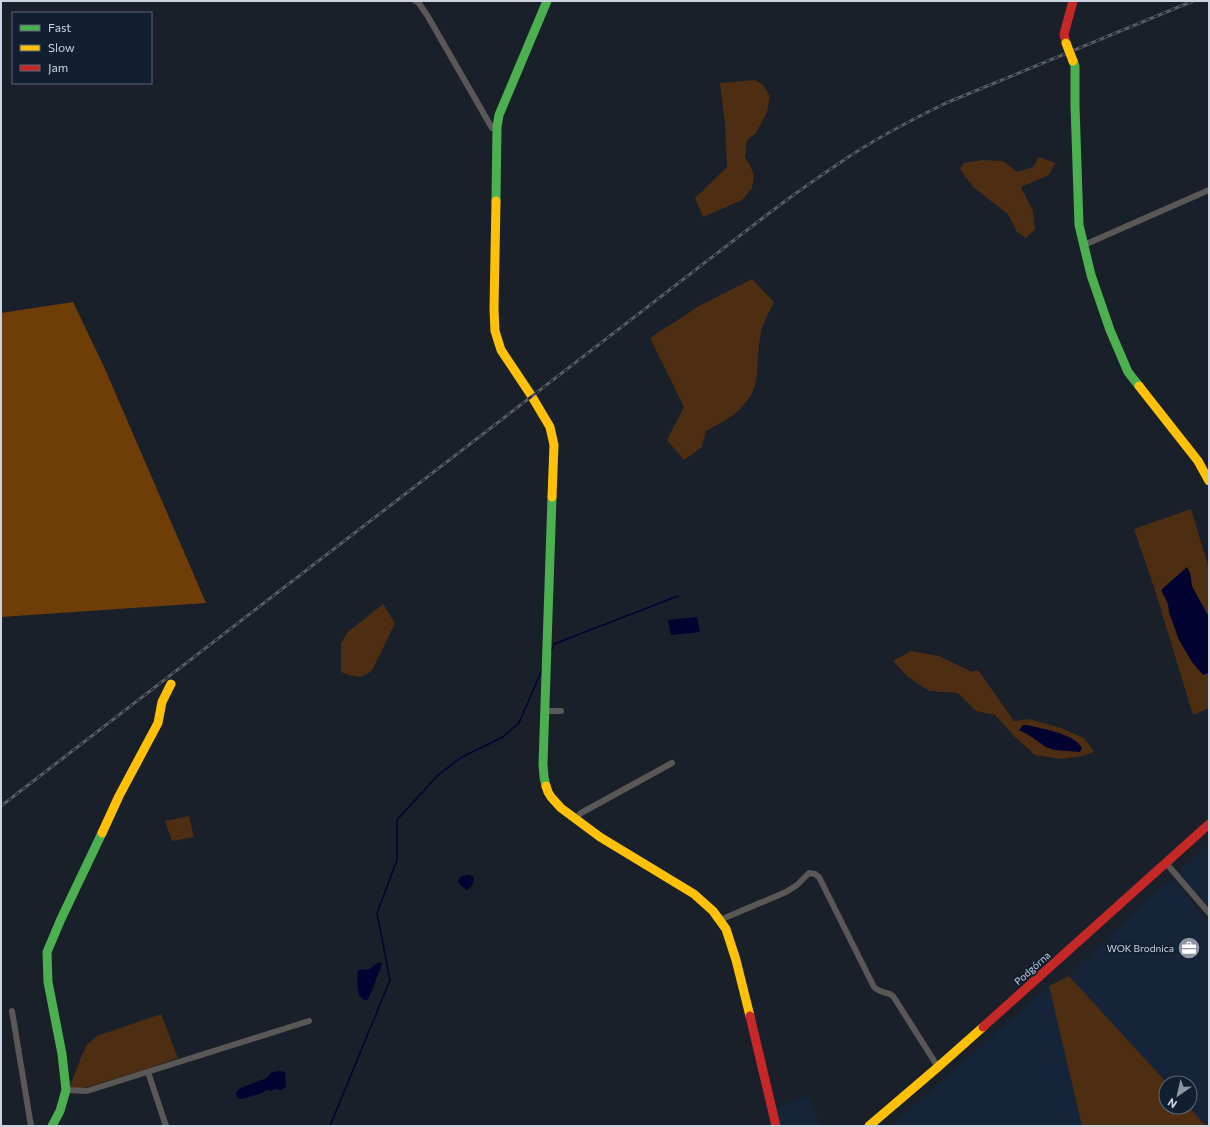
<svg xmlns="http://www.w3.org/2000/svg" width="1210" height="1127" font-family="Commissioner,sans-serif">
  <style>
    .built { fill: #16243a }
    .green { fill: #4d2e13 }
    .forest { fill: #6f3d07 }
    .water { fill: #020331 }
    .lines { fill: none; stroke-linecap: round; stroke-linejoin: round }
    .stream { stroke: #020331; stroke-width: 1.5 }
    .street { stroke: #5a5757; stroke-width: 6 }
    .fast { stroke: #4caf50; stroke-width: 9 }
    .slow { stroke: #ffc107; stroke-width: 9 }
    .jam { stroke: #c62828; stroke-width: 9 }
    .rail-casing { stroke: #5a5c60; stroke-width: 3 }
    .rail { stroke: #121f31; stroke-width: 1.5; stroke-dasharray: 4.5; stroke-linecap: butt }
    .slow-bridge { stroke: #ffc107; stroke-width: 9 }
    .labels { text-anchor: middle; stroke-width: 4; stroke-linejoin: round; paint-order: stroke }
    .poi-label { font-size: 10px; fill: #cbd4e0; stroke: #121f31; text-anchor: end }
    .street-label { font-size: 10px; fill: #cbd4e0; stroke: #121f31 }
  </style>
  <rect width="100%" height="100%" fill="#19202a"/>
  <g class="built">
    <path d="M1209,843V908L1179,872Z"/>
    <path d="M1164,883H1176L1209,923V1126H1206L1189,1107H1190V1083H1167L1069,976Z"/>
    <path d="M1049,986L1082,1126H891Z"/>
    <path d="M809,1096L820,1126H781L776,1107Z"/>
  </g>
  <g class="green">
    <path d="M755,80L763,85L770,96L767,112L756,133L747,140L745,158L750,165L754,176L752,188L742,200L703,217L695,198L727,167L725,124L720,83Z"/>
    <path d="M1039,157L1055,163L1049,175L1021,187L1033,211L1035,229L1026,238L1017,232L1008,214L973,187L960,169L964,163L983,160L1003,161L1017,172L1033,167Z"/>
    <path d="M752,279L774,302C770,311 765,319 762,328C758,342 758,359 757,374C754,405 731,418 706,431L702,447L684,460L667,440L684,407L650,338L663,329L675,322L699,306Z"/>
    <path d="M1191,509L1209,569V708L1193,715L1155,590L1134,529Z"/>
    <path d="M383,604L395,623L373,669C363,680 355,677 341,672V643L348,632Z"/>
    <path d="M911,651L939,656L972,672L978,670L1014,721L1029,719L1061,728L1084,738L1094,752L1082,756L1061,759L1035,755L1014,736L995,715L976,711L958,693L929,691L908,677L893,661Z"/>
    <path d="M189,816L194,837L172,841L165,821Z"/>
    <path d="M1069,976L1167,1083H1166V1107H1189L1206,1126H1082L1049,986Z"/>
    <path d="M161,1014L178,1058L147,1069L84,1088L73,1089L70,1086L82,1055L87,1045L97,1036Z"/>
  </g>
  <path class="forest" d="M73,302L105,369L206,603L1,617V313Z"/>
  <g class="water">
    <path d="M1187,567L1190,573L1192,586L1209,617L1208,656L1209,658V673L1203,675L1192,662L1179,640L1169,613L1168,604L1161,590Z"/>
    <path d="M697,617L700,632L671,635L668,620Z"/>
    <path d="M1023,725H1027C1042,729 1074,733 1082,748L1080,752L1054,750L1046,747L1027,734L1019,730Z"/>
    <path d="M466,875H469L474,877C474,882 472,887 467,890L459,884L458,881L460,877Z"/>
    <path d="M380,962L382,964L381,967C378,974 371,996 367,1000H364L359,995C359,990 355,973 359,970C362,969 366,970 369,969C373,967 376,963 380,962Z"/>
    <path d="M280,1071L285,1072L286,1087L281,1090L275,1089L272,1091L267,1090L262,1093L242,1099C238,1099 236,1097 236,1093L240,1088L267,1078L272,1072Z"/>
  </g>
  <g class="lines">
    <g class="stream">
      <path d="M551,651L554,644L678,596"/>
      <path d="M330,1126L390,980L377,913L397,860V820L438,775L462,757L503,737L519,723L542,670"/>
    </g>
    <g class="street">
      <path d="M415,1L418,2L427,15L492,128L497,127"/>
      <path d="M1084,245L1209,190"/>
      <path d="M545,711H561"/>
      <path d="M575,819L581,813L672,763"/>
      <path d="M1166,863L1209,913"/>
      <path d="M720,920L786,892L797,885L809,873L815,874L819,877L874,987C881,994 887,991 893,996L938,1067"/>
      <path d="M12,1011L31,1126"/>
      <path d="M148,1072L166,1126"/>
      <path d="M66,1090L87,1091L309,1021"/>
    </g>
    <g class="fast">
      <path d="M1073,61L1075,66V106L1079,225L1091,275L1110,330L1128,372L1139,386"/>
      <path d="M496,201L497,127L499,115L547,1"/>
      <path d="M546,786L544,777L543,764L552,497"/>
      <path d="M52,1126L60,1111L66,1090L62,1054L48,982L47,952L61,919L102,833"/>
    </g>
    <g class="slow">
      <path d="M496,201L494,309L495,331L501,350L531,395L550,427L554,445L552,497"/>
      <path d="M1139,386L1198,461L1209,481"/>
      <path d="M546,786L548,792L551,797L561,808L600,837L694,894L713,911L726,929L736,960L750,1016"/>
      <path d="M102,833L119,796L158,723L162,702L171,684"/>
      <path d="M869,1126L938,1067L983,1027"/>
    </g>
    <g class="jam">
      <path d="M1066,43L1064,34L1073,1"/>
      <path d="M750,1016L776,1126"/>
      <path d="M983,1027L1209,824"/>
    </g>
    <g class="rail-casing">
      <path id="rail" d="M1,806L764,217C790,197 817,178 844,160C876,138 911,120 946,103L1193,1"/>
    </g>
    <use href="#rail" class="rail"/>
    <path class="slow-bridge" d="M1066,43L1073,61"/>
  </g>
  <defs>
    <g id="office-disc" transform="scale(1.15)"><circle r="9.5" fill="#8d95a0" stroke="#121f31"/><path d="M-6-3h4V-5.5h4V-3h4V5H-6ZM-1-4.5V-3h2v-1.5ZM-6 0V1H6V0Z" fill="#fff"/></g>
  </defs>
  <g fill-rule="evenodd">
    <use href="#office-disc" x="1189" y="948"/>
  </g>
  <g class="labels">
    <g class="poi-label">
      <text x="1174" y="952">WOK Brodnica</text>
    </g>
    <g class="street-label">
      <text transform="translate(1032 968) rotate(-42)" y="4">Podgórna</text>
    </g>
  </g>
  <rect width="1210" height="1127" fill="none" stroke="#cbd4e0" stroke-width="4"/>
  <rect x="12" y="12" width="140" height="72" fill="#121f31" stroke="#5c6777"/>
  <rect x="20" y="25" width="20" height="6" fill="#4caf50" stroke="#5c6777"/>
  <text x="48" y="32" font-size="12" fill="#cbd4e0">Fast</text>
  <rect x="20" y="45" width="20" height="6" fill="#ffc107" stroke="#5c6777"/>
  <text x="48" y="52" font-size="12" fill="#cbd4e0">Slow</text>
  <rect x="20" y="65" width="20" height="6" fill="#c62828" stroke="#5c6777"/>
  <text x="48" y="72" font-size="12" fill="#cbd4e0">Jam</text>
  <g transform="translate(1178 1095) rotate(214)"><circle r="19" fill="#121f31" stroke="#5c6777"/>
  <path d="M0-3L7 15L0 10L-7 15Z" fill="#8d95a0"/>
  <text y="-6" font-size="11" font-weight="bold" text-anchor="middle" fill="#cbd4e0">N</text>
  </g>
</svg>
